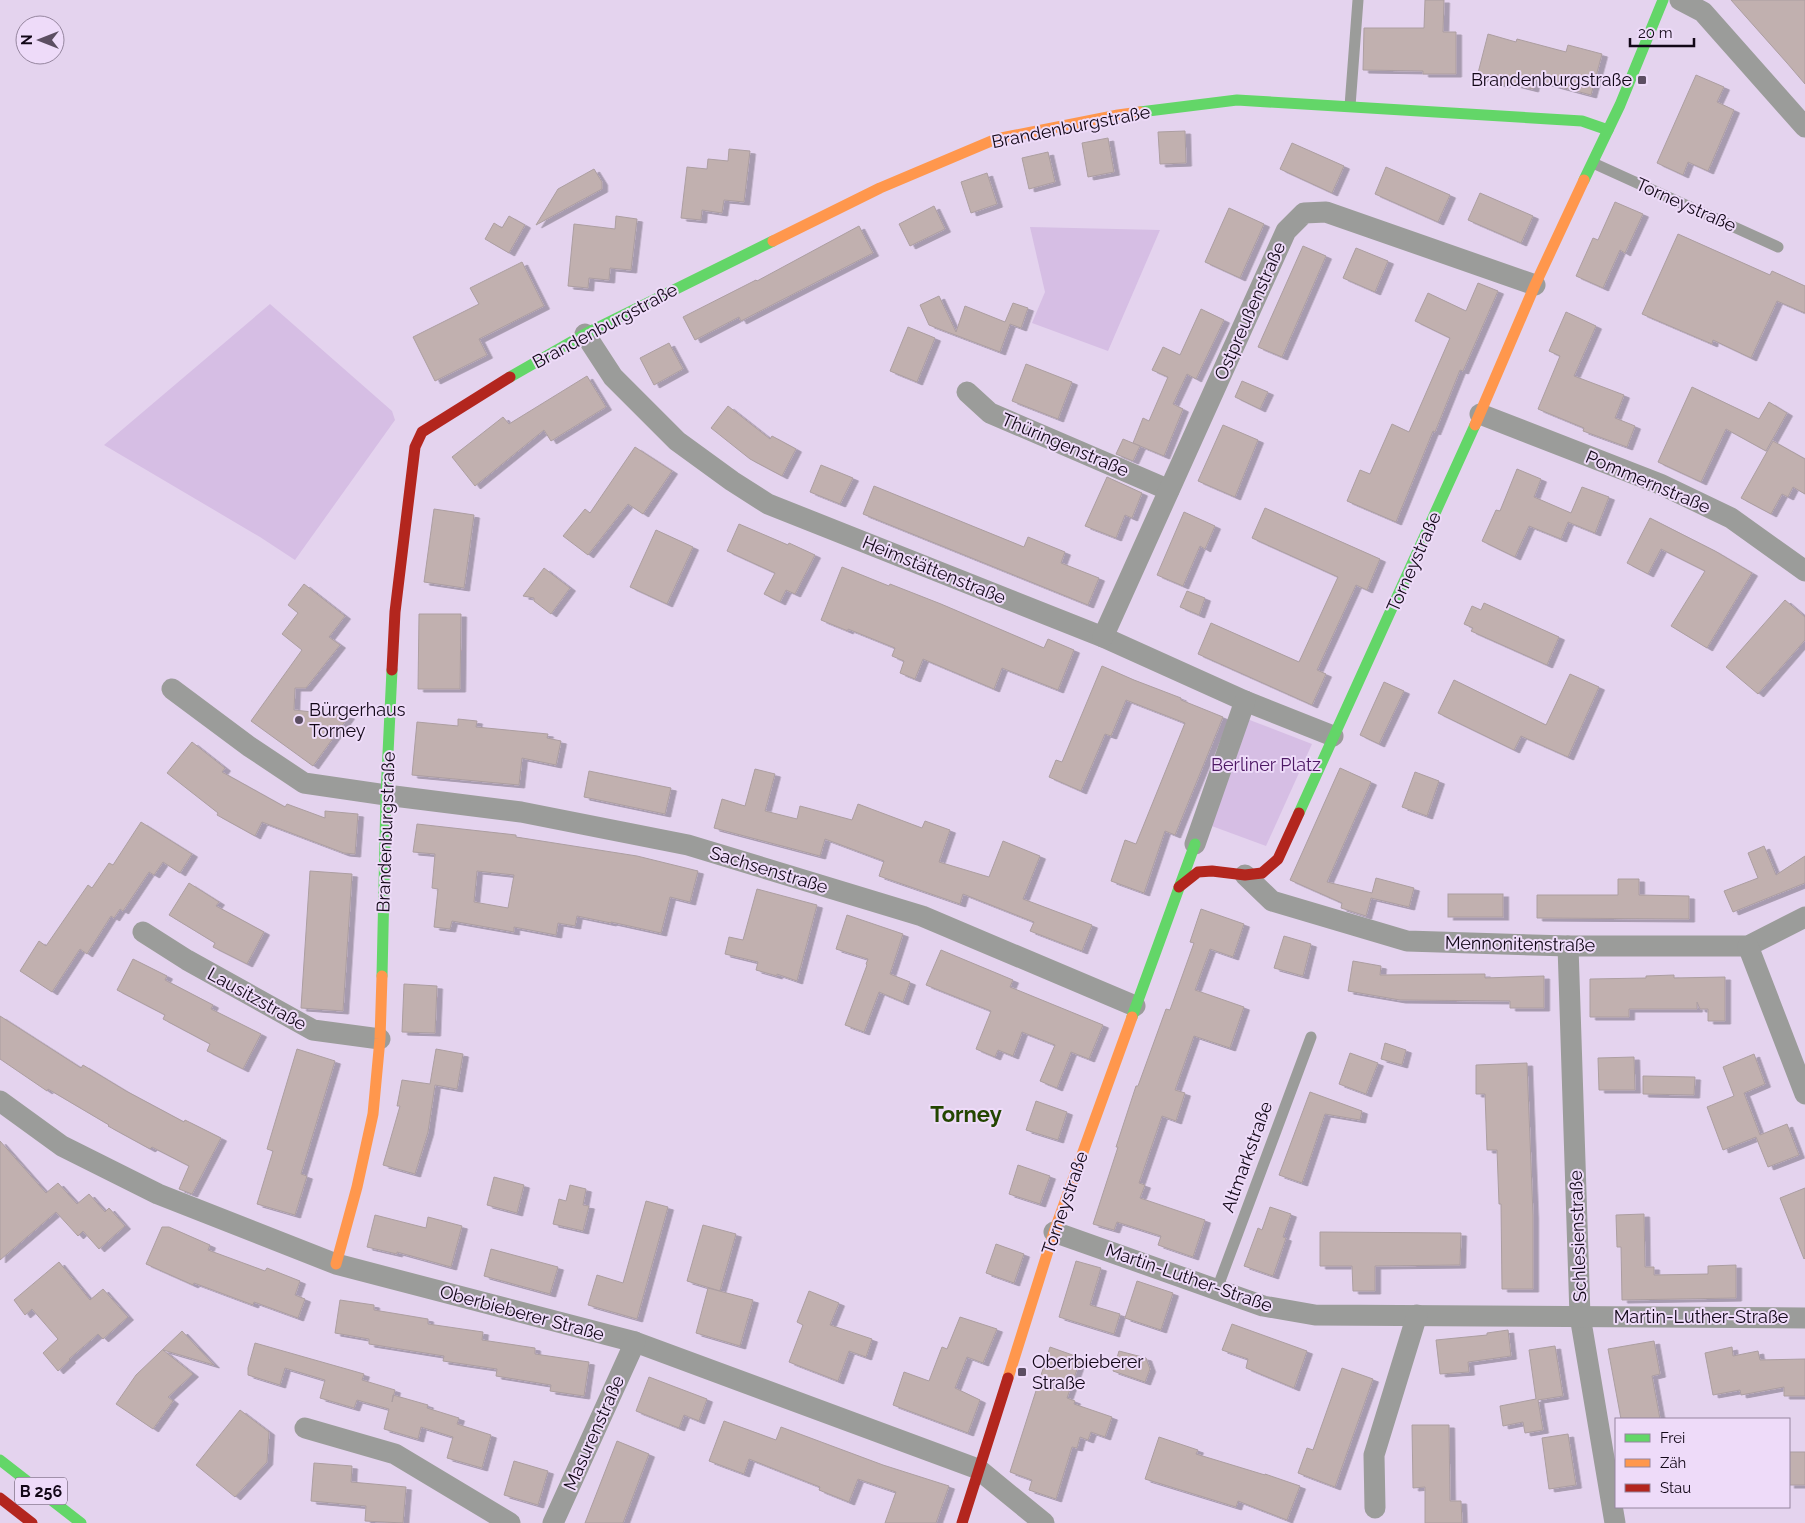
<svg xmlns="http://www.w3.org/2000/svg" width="1805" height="1523" font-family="Raleway,sans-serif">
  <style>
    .green { fill: #d6bee4 }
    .building { fill: #c1b0af; stroke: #ac9ea1; fill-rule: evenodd; filter: url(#shadow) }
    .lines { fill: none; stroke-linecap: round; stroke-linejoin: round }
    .lane { stroke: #9b9c9a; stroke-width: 11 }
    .street { stroke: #9b9c9a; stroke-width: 21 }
    .fast { stroke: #63d668; stroke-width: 11 }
    .slow { stroke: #ff974d; stroke-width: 11 }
    .jam { stroke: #b3261e; stroke-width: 11 }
    .poi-dot { fill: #5c4e62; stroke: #eedbf9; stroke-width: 2 }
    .labels { text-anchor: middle; stroke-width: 4; stroke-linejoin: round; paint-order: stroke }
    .shield { fill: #eedbf9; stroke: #54475b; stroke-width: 1 }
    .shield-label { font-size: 16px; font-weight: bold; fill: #120717 }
    .poi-label { font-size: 18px; fill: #120717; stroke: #eedbf9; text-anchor: start }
    .street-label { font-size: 18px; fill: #120717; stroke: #eedbf9 }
    .park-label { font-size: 18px; fill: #4d1864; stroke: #eedbf9 }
    .district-label { font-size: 22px; font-weight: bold; fill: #234500; stroke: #eedbf9 }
  </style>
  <defs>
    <filter id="shadow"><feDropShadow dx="5.5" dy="3" stdDeviation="0" flood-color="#0004"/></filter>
  </defs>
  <rect width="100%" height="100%" fill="#e4d3ee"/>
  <g class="green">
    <path d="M1030,227L1160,230L1108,351L1032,323L1045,292Z"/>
    <path d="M270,304L392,411L395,420L295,560L260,537L104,445Z"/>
    <path d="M1247,719L1312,744L1266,846L1209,825Z"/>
  </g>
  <g class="building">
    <path d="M1425,0H1444L1443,32H1456V74H1423V71L1363,70L1364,28H1424Z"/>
    <path d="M1731,0H1805V84L1787,63Z"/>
    <path d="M1488,34L1516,42L1517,39L1566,52L1568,45L1602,54L1591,95L1535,80L1533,89L1505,82L1504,85L1477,77Z"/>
    <path d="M1696,75L1724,87L1717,102L1734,110L1708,171L1688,162L1683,175L1657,163Z"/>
    <path d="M1185,131L1186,163L1160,164L1158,132Z"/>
    <path d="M1108,138L1114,172L1088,177L1082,143Z"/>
    <path d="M1292,143L1344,166L1332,193L1280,169Z"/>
    <path d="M729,149L750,151L744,202L724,200L722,213L702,210L701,220L681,218L687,167L707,169L708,159L728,161Z"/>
    <path d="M1048,152L1055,182L1029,189L1022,158Z"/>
    <path d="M1386,167L1450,195L1438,222L1375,194Z"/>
    <path d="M594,169L602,182V189L536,225L558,189Z"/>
    <path d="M987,173L997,204L971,213L961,182Z"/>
    <path d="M1480,193L1533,216L1521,243L1468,220Z"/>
    <path d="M1615,202L1643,214L1625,253L1620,250L1603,288L1576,276L1593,238L1598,240Z"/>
    <path d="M934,206L945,229L910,246L899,224Z"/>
    <path d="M1229,208L1264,224L1240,278L1205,262Z"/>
    <path d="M509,216L525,225L509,253L485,239L494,223L502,228Z"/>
    <path d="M616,216L637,219L631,270L610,268L609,280L589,278L588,288L568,286L574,224L615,229Z"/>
    <path d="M859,226L873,253L741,321L739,317L695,340L683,317L756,280L757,281Z"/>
    <path d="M1678,234L1770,275L1772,271L1805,286V313L1777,301L1751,358L1713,340L1712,344L1642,314Z"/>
    <path d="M1303,246L1326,256L1282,357L1258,347Z"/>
    <path d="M1356,248L1388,261L1375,292L1343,278Z"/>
    <path d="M522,262L544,306L479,339L487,355L435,381L413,337L479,304L470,288Z"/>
    <path d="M1478,283L1498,291L1463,371L1460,370L1435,432L1433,431L1396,522L1347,501L1360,470L1370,474L1392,424L1409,432L1450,338L1415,321L1428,293L1466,311Z"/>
    <path d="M939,296L956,332L965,306L1005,322L1013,303L1028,308L1021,328L1010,324L1000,352L929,325L920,305Z"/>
    <path d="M1201,309L1224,320L1196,379L1187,374L1173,404L1183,409L1164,456L1133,443L1143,418L1149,421L1168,377L1152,370L1163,347L1180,355Z"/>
    <path d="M1566,312L1596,326L1574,376L1624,395L1615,418L1635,426L1627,447L1583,431L1584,428L1538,409L1560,356L1549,351Z"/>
    <path d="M908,327L935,338L917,382L890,371Z"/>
    <path d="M669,343L683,369L654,385L640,358Z"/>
    <path d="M1026,364L1072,382L1058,419L1012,401Z"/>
    <path d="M587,376L606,407L551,441L544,430L475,486L452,457L503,417L509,424Z"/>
    <path d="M1242,381L1268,392L1260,409L1235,397Z"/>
    <path d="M1692,387L1759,419L1769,402L1787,413L1766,451L1726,429L1701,482L1658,462Z"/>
    <path d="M728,406L770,439L772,436L796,449L782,476L750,459L711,428Z"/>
    <path d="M1223,425L1258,440L1235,497L1198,481Z"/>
    <path d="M1123,439L1140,446L1133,461L1116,454Z"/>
    <path d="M1773,441L1805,459V494L1793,487L1788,497L1782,494L1771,514L1741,498Z"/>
    <path d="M635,447L672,471L643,514L628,504L588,555L563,536L585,509L590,513Z"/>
    <path d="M821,465L853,478L840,504L810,492Z"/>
    <path d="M1517,469L1541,479L1534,497L1571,513L1582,487L1609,497L1595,533L1568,522L1561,539L1529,526L1515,557L1482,541L1496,510L1500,511Z"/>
    <path d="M1107,477L1142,493L1132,518L1125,515L1116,538L1085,526Z"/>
    <path d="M874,486L1024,547L1028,537L1065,552L1061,563L1099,578L1088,605L863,514Z"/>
    <path d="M1265,508L1380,559L1367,590L1356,585L1317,670L1326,674L1312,705L1198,654L1211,623L1299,662L1338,577L1252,538Z"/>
    <path d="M434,509L474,515L464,588L424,582Z"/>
    <path d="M1184,512L1215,526L1205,549L1200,546L1183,586L1157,575Z"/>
    <path d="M1650,518L1715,551L1752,573L1707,648L1671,626L1705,571L1661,549L1648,574L1627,563Z"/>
    <path d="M739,524L788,545L789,543L815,555L795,594L786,590L780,602L764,594L775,573L727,551Z"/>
    <path d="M656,530L693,547L667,604L630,587Z"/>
    <path d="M842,567L889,586L890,584L941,604L1044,648L1048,639L1074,650L1058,690L1002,668L994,689L923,659L915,679L900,673L904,661L892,656L895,648L848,629V631L821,620Z"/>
    <path d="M544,568L570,588L551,614L534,601V598L523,596Z"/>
    <path d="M304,584L345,616L329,637L340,645L306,688H295L294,710L349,716L313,766L251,721L302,650L282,634L298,613L288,605Z"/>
    <path d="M1187,591L1205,598L1199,615L1180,607Z"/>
    <path d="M1785,600L1805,617V640L1758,694L1726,667Z"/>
    <path d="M1484,603L1559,637L1547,665L1471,631L1473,628L1464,624L1472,606L1481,610Z"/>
    <path d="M419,614H461L460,689H418Z"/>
    <path d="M1102,666L1134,680L1181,698V700L1223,717L1175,835L1165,831L1144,893L1111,881L1125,840L1136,844L1185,723L1126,700L1111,736L1105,734L1081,791L1049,777L1056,760L1062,762Z"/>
    <path d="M1570,674L1599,687L1568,757L1521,736L1514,750L1438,713L1454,680L1546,725Z"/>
    <path d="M1384,682L1404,691L1379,744L1360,735Z"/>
    <path d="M458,719L477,721L476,727L548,734L547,738L561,741L556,765L522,758L519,785L412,775L417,722L458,726Z"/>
    <path d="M192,742L225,768L222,772L285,807L287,804L325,818V811L358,814L355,854L344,853L262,822L255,836L217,815L218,813L167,773Z"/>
    <path d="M1340,768L1371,782L1327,882L1372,893L1376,878L1414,888L1409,907L1371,898L1366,916L1341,908L1342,903L1290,880Z"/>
    <path d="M755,769L775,774L765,811L797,819L800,806L852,820L858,804L922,828L925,821L950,830L939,862L989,877L1003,841L1040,856L1023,899L1092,925L1082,951L1030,931L1034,922L963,894L960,904L879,876L884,861L825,839L820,856L714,828L722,799L745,806Z"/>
    <path d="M589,771L671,788L665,814L584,797Z"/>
    <path d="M1415,772L1439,781L1427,816L1402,807Z"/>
    <path d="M141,822L192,854L180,873L163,862L154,875L149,872L123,911L120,909L114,918L111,916L87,954L80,949L52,992L20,971L39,941L46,946L88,885L92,888L109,863L113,865Z"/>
    <path d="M417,824L516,835V837L637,856L698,871L690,902L670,897L661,933L611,922V923L577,916L575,926L558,923L556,935L514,927V932L452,921L450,929L434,927L438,889L432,888L435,854L413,852ZM477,871L514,875L508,908L474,902Z"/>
    <path d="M1764,846L1776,875L1805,856V883L1733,912L1724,891L1758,878L1748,853Z"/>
    <path d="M310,871L352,874L343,1011L301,1008Z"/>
    <path d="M1618,879H1639V895L1689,896V919L1537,918V895H1618Z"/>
    <path d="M189,883L219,902L216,906L264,932L247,964L213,947L215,943L169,915Z"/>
    <path d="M757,889L817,905L797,981L777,974V976L756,970L758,962L725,954L729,937L743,940Z"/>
    <rect x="1448" y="894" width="55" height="23"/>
    <path d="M1201,909L1244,924L1233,957L1210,949L1195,990L1244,1007L1230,1048L1194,1036L1175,1090L1185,1093L1176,1121L1162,1116L1139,1183L1145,1185L1140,1198L1205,1220L1193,1257L1158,1245L1161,1236L1117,1222L1114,1230L1093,1224L1118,1147H1116L1136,1086H1138L1166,1009L1170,1010L1194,943L1190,942Z"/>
    <path d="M847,915L903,934L890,974L910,982L903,1002L879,992L864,1032L845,1025L867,965L866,964L868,959L836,949Z"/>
    <path d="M1284,936L1311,944L1303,976L1274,968Z"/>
    <path d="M941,950L1013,980L1010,987L1103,1025L1089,1059L1071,1052L1057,1088L1040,1081L1055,1045L1022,1032L1013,1056L998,1050L995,1057L976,1049L991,1011L926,985Z"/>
    <path d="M133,959L167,976L165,980L213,1005L211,1009L261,1034L243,1069L207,1051L210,1044L163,1019L165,1015L117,990Z"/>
    <path d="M1353,961L1381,966L1380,975L1485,974V978L1544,976V1008H1510V1001L1400,1000L1348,991Z"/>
    <path d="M1674,975V978L1725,977V1021H1708V1009H1700L1697,1002V1009H1629V1017H1590V979L1646,978V976Z"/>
    <path d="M404,984L437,986L435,1033L402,1032Z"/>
    <path d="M0,1016L81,1068L83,1065L126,1091L184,1122L185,1120L221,1138L192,1194L179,1189L189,1166L152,1147L150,1149L108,1126L109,1125L48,1089L47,1091L0,1059Z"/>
    <path d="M1385,1043L1406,1050L1402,1065L1381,1059Z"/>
    <path d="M297,1049L335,1061L301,1174L307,1176L295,1215L257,1204L273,1151L267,1149Z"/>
    <path d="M436,1049L463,1054L457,1089L435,1085L428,1132L415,1174L383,1165L400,1106H397L402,1080L430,1084Z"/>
    <path d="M1350,1053L1378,1063L1366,1094L1339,1084Z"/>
    <path d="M1754,1054L1765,1084L1744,1093L1760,1135L1787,1124L1799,1155L1768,1167L1756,1137L1723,1150L1707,1107L1734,1096L1723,1067Z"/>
    <path d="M1634,1057L1635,1090H1599L1598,1058Z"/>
    <path d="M1527,1063L1533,1215V1289H1502L1501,1204H1499L1497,1150H1487L1485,1094H1476V1065Z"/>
    <path d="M1643,1076L1695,1077L1694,1095L1643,1094Z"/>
    <path d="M1310,1092L1362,1111L1360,1120L1325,1114L1302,1183L1279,1175Z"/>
    <path d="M1036,1101L1067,1112L1058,1140L1026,1130Z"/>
    <path d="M0,1141L46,1193L58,1183L77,1204L89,1194L105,1212L109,1208L125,1226L99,1249L83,1231L78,1236L56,1212L0,1260Z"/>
    <path d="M1018,1165L1050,1176L1040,1204L1009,1194Z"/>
    <path d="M494,1177L524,1185L517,1213L487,1205Z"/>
    <path d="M570,1185L586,1189L583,1205L589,1206L583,1231L553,1224L559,1199L566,1201Z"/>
    <path d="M1805,1188V1258L1804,1259L1780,1198Z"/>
    <path d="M646,1201L668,1207L637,1319L588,1305L597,1275L623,1283Z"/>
    <path d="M1270,1207L1291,1214L1283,1237L1286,1238L1273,1276L1244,1266L1258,1228L1262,1230Z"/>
    <path d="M1644,1214L1645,1267H1654V1275L1708,1274V1266L1736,1265V1298L1622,1300L1621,1247H1617L1616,1215Z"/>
    <path d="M375,1215L426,1228L428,1217L462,1226L451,1267L397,1252V1254L367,1247Z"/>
    <path d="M703,1225L736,1234L720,1291L687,1281Z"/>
    <path d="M162,1227H169L210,1245L208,1250L265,1271L267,1268L300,1281L295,1295L305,1299L298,1318L254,1302L253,1305L194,1283L193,1285L146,1264Z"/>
    <path d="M1320,1232L1461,1233L1460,1265L1375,1266V1291H1353L1352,1266H1320Z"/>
    <path d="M996,1244L1024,1254L1014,1283L986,1273Z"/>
    <path d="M491,1249L558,1267L550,1294L484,1276Z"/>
    <path d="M1076,1261L1101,1268L1090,1305L1120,1314L1114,1334L1059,1317Z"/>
    <path d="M59,1262L90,1300L103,1289L128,1317L103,1339L98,1334L69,1359L70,1360L58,1371L43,1353L58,1339L32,1309L25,1315L14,1300Z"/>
    <path d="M1137,1281L1173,1293L1161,1330L1125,1318Z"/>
    <path d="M708,1288L753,1300L740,1346L696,1333Z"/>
    <path d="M809,1291L839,1303L830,1325L872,1339L866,1357L849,1351L838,1381L789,1362L803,1325L797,1322Z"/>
    <path d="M340,1300L374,1305V1310L428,1319V1324L483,1332L482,1340L535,1348V1354L589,1362L584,1396L550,1391L551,1385L496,1376L497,1369L443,1361L444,1356L369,1344V1339L335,1333Z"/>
    <path d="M960,1317L997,1329L983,1363L967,1357L955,1388L980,1400L968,1433L893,1405L904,1372L929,1381L942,1347L947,1349Z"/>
    <path d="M1232,1324L1307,1351L1294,1388L1246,1368L1248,1359L1222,1350Z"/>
    <path d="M1508,1330L1511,1356L1468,1362L1469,1372L1440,1374L1436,1340L1487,1335V1333Z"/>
    <path d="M182,1331L214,1365L163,1350L193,1374L168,1397L173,1401L153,1429L116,1404L136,1375Z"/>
    <path d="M1654,1341L1660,1374L1652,1376L1660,1419H1621L1608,1349Z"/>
    <path d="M255,1343L364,1374L362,1380L395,1390L392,1402L393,1395L428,1405L427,1408L459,1418L457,1424L491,1435L482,1468L447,1458L453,1437L421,1427L418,1439L384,1429L389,1409L357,1400L354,1408L320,1398L325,1380L285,1368L280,1385L248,1375V1368Z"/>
    <path d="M1555,1346L1563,1396L1538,1400L1543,1430L1525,1433L1523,1422L1503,1426L1500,1406L1536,1399L1529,1350Z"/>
    <path d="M1050,1347L1081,1358L1067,1398L1075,1401L1074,1404L1112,1417L1105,1437L1091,1432L1088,1440L1080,1437L1077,1448L1072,1447L1056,1499L1029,1490L1032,1480L1010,1472Z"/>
    <path d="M1732,1347L1733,1356L1758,1351L1760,1360L1805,1359V1396H1784V1387L1741,1395L1740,1390L1713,1395L1705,1353Z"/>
    <path d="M1119,1351L1146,1358L1150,1369L1145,1382L1113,1371Z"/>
    <path d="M1342,1368L1373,1379L1335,1487L1298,1473L1307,1448L1313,1450Z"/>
    <path d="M649,1377L707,1399L699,1421L684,1415L679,1428L636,1411Z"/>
    <path d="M240,1410L269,1432L267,1462L235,1497L196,1465Z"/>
    <path d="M724,1421L776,1440L781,1427L883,1465L949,1486L936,1523H885L896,1492L858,1479L849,1502L819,1490L820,1487L749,1459L744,1474L709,1461Z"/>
    <path d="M1412,1425H1449L1450,1501H1461L1462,1523H1425V1487L1413,1488Z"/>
    <path d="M1568,1434L1576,1485L1549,1489L1542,1438Z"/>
    <path d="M1159,1437L1198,1450L1196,1454L1265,1475V1474L1300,1486L1287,1520L1238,1501L1236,1507L1145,1479Z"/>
    <path d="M617,1441L649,1454L623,1523H585Z"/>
    <rect x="1789" y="1452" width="16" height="33"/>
    <path d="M514,1461L548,1471L538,1505L504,1495Z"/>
    <path d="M314,1463L352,1466L351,1482L406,1487L403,1523L365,1521L366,1506L311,1501Z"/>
  </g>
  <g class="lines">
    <g class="lane">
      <path d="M1350,106L1358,0"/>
      <path d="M1593,163L1778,247"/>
      <path d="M1217,1289L1311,1037"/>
    </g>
    <g class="street">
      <path d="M1680,0L1703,12L1805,127"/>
      <path d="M585,334L613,377L677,441L732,481L768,504L1103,637L1245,701L1333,736"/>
      <path d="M967,392L990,413L1169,490"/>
      <path d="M1480,414L1660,484L1731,518L1805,571"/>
      <path d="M1103,637L1286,231L1304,213L1326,212L1535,285"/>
      <path d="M172,689L250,747L304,783L386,795L521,812L688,845L922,916L1135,1006"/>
      <path d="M1195,844L1245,701"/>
      <path d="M1245,875L1272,901L1407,941L1568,946H1748L1805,917"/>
      <path d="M143,932L187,960L313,1030L380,1039"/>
      <path d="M1568,946L1580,1316L1615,1523"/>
      <path d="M1748,946L1805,1094"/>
      <path d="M0,1101L62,1146L158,1194L336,1264L635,1342L978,1469L1044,1523"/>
      <path d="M1054,1232L1263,1306L1315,1315L1805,1318"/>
      <path d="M305,1428L395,1454L510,1523"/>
      <path d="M1375,1508L1374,1455L1417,1315"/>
      <path d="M553,1523L635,1342"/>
    </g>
    <g class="fast">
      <path d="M1140,112L1237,100L1582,121L1608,130"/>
      <path d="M1584,180L1620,105L1663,0"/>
      <path d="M510,377L585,334L773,241"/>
      <path d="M1299,813L1475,425"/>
      <path d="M382,976L386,795L392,670"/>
      <path d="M1132,1017L1195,844"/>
      <path d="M0,1460L81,1523"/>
    </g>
    <g class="slow">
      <path d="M773,241L880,188L996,139L1118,115L1140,112"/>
      <path d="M1475,425L1535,285L1584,180"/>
      <path d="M336,1264L357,1187L373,1114L380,1039L382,976"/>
      <path d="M1008,1378L1054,1232L1132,1017"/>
    </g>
    <g class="jam">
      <path d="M392,670L395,612L415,447L422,432L510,377"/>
      <path d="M1179,887L1198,872L1212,871L1245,875L1262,873L1278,859L1299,813"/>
      <path d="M0,1498L32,1523"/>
      <path d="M962,1523L1008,1378"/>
    </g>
  </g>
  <g class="poi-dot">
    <rect x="1637" y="75" width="10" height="10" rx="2.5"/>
    <circle cx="299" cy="720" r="5"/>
    <rect x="1017" y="1367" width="10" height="10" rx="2.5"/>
  </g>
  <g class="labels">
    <rect class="shield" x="15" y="1477.5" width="52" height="27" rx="4"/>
    <g class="shield-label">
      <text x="41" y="1497">B 256</text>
    </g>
    <g class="poi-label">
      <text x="1632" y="86" text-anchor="end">Brandenburgstraße</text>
      <text x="309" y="716">Bürgerhaus<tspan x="309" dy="21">Torney</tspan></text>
      <text x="1032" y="1368">Oberbieberer<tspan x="1032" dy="21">Straße</tspan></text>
    </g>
    <g class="street-label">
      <text transform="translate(1071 127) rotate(-11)" y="6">Brandenburgstraße</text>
      <text transform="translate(1686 205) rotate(24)" y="6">Torneystraße</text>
      <text transform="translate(1250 311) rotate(-66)" y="6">Ostpreußenstraße</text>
      <text transform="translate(605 326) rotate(-28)" y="6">Brandenburgstraße</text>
      <text transform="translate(1065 445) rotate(23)" y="6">Thüringenstraße</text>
      <text transform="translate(1648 482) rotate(23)" y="6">Pommernstraße</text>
      <text transform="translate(1414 562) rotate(-66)" y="6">Torneystraße</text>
      <text transform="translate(934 570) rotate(22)" y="6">Heimstättenstraße</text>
      <text transform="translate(386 832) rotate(-88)" y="6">Brandenburgstraße</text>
      <text transform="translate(769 870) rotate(17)" y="6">Sachsenstraße</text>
      <text transform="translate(1520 944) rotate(1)" y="6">Mennonitenstraße</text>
      <text transform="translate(257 999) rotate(29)" y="6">Lausitzstraße</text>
      <text transform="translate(1247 1157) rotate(-70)" y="6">Altmarkstraße</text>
      <text transform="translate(1065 1203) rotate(-71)" y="6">Torneystraße</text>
      <text transform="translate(1578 1236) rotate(-92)" y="6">Schlesienstraße</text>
      <text transform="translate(1189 1278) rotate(19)" y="6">Martin-Luther-Straße</text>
      <text transform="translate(522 1313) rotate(15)" y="6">Oberbieberer Straße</text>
      <text x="1701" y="1323">Martin-Luther-Straße</text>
      <text transform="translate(594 1433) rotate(-66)" y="6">Masurenstraße</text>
    </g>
    <g class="park-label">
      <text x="1266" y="771">Berliner Platz</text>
    </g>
    <g class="district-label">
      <text x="966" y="1122">Torney</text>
    </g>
  </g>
  <rect x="1615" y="1418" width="175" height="90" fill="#eedbf9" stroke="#96869f"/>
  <rect x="1625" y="1434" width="25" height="8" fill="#63d668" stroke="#96869f"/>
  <text x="1660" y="1443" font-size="15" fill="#120717">Frei</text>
  <rect x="1625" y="1459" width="25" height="8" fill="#ff974d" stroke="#96869f"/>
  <text x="1660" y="1468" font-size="15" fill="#120717">Zäh</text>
  <rect x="1625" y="1484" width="25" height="8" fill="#b3261e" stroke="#96869f"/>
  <text x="1660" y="1493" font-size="15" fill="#120717">Stau</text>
  <g transform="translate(40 40) rotate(270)"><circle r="24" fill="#eedbf9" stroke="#96869f"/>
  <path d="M0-4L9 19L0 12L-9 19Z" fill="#5c4e62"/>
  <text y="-8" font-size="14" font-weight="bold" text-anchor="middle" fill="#120717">N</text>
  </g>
  <path d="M1630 38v8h64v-8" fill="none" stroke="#120717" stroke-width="2.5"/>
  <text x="1638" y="38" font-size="15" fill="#120717" stroke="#eedbf9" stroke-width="4" paint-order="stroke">20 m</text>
</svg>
